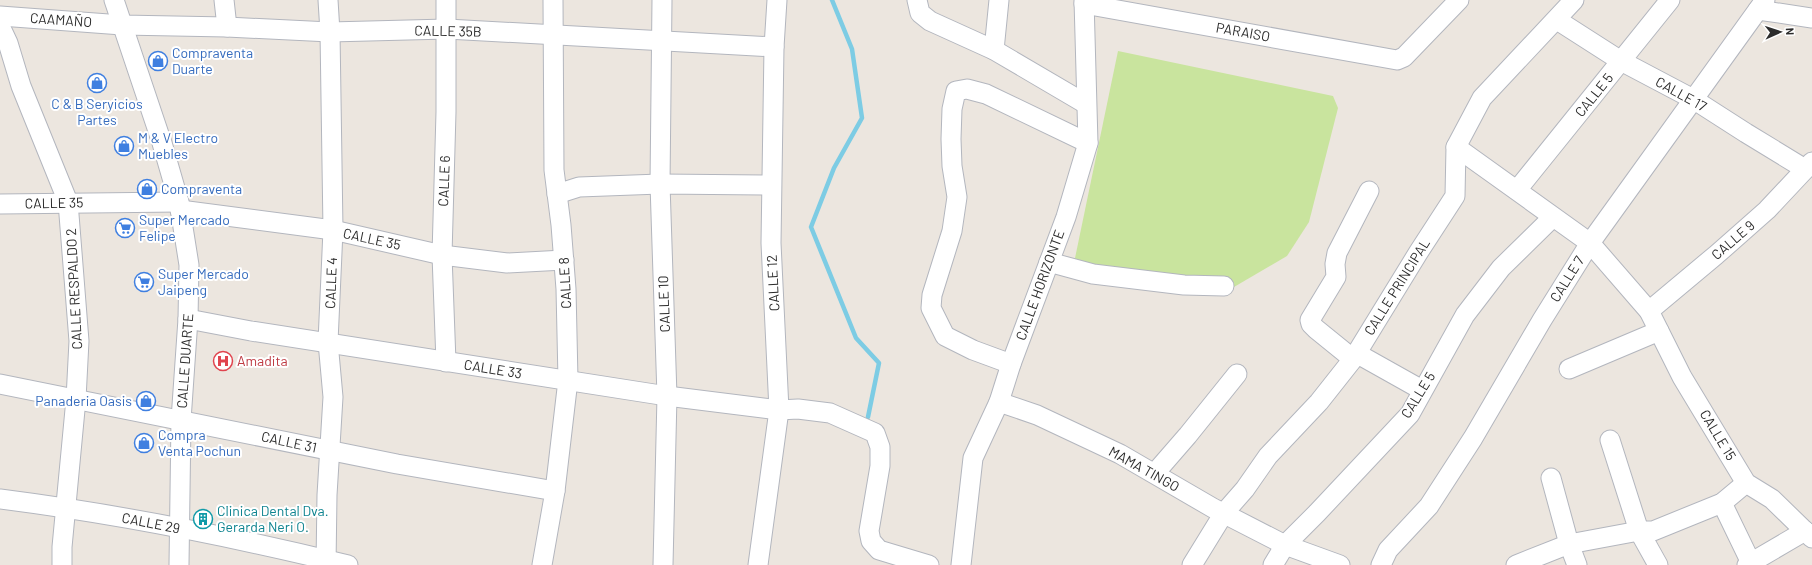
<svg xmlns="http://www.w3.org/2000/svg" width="1812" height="565" font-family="Barlow,sans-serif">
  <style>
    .pitch { fill: #c9e49e }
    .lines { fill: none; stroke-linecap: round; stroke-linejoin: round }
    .stream { stroke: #7dcce4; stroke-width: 4.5 }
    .minor-casing { stroke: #b3b6be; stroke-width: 21 }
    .minor { stroke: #fff; stroke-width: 19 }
    .labels { text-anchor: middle; stroke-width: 4; stroke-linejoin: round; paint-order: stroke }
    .street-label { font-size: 14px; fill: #2c2c2c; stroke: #fff }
    .shop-label { font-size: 14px; fill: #366cbe; stroke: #fff; text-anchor: start }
    .health-label { font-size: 14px; fill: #be3a42; stroke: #fff; text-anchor: start }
    .culture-label { font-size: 14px; fill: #0d838f; stroke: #fff; text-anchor: start }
  </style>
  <rect width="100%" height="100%" fill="#ece6df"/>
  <path class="pitch" d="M1118,51L1333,96L1338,108L1309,222L1287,256L1234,287L1199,289L1074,263Z"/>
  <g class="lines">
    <path class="stream" d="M832,0L852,49L862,118L834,168L811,227L856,338L879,363L868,417"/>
    <g class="minor-casing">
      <g id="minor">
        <path d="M114,0L162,143L179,202L189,265L188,319L181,420L179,565"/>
        <path d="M224,0L227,27"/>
        <path d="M446,0V112L442,255L446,362"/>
        <path d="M662,0L660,184L667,396L663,565"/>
        <path d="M917,0L920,13L930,21L994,50L1086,104"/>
        <path d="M1084,4L1397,60L1404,57L1459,0"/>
        <path d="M1758,10L1812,18"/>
        <path d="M0,16L122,25L227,27L330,32L447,29L774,47"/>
        <path d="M1557,20L1621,61L1693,99L1746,133L1805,169"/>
        <path d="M0,26L8,43L21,86L68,202L79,341L76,399L62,547V565"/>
        <path d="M994,50L999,0"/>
        <path d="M1456,147L1590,243L1649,311L1682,377L1746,483L1772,499L1812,538"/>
        <path d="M1517,190L1670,0"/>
        <path d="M557,194L579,187L660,184L771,185"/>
        <path d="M0,204L179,202"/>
        <path d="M180,210L333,230L442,255L507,263L564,260"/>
        <path d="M1049,262L1093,274L1184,285L1224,286"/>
        <path d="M1649,311L1716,255L1767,210L1812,162"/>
        <path d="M188,319L251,331L667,396L779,410L798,409L830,413L875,433L880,447V466L869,531L871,541L879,550L929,565"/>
        <path d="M1356,353L1422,390"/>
        <path d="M1353,359L1316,329L1311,324L1310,320L1336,277L1335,264L1337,253L1369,191"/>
        <path d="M1011,364L973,350L945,336L931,308L932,295L952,231L957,197L952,166L951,139L952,109L956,91L967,89L986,94L1088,143"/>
        <path d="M1569,369L1659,331"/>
        <path d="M0,384L397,464L555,491"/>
        <path d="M999,402L1037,415L1120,454L1213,508L1285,545L1340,565"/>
        <path d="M1610,440L1639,531L1658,565"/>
        <path d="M1155,473L1188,435L1237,374"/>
        <path d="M1551,478L1569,544L1577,565"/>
        <path d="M0,499C117,514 234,537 348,565"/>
        <path d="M1722,503L1752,565"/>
        <path d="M326,565L327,495L333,397L328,342L333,230L330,32L328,0"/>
        <path d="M542,565L555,491L568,380L566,289L561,225L554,170L553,0"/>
        <path d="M758,565L779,410L771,243L774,47L777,0"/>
        <path d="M961,565L973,458L999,402L1011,364L1066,217L1088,143L1084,0"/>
        <path d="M1192,565L1224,513L1245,489L1268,456L1319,402L1353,359L1418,253L1455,196L1456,147L1482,98L1574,0"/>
        <path d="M1273,565L1285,545L1317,513L1410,414L1465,315L1501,268L1553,217"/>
        <path d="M1381,565L1388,550L1429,506L1473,438L1542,320L1590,243L1765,0"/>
        <path d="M1516,565L1569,544L1639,531H1653L1722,503L1746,483"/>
        <path d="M1747,565L1805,531"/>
      </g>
    </g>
    <use href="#minor" class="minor"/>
  </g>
  <defs>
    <g id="shop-ring" transform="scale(1)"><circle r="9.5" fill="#fff" stroke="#3f7fe0" stroke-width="1.5"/><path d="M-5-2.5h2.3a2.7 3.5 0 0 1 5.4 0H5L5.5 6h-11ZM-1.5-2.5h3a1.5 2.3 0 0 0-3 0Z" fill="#3f7fe0"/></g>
    <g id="supermarket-ring" transform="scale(1)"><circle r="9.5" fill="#fff" stroke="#3f7fe0" stroke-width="1.5"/><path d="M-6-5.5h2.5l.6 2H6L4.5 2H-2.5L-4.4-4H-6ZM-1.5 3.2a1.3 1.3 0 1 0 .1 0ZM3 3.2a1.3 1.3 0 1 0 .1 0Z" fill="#3f7fe0"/></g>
    <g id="hospital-ring" transform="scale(1)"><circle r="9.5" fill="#fff" stroke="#e0444e" stroke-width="1.5"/><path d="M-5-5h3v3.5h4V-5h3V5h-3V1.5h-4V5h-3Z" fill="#e0444e"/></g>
    <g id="building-ring" transform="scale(1)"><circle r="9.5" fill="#fff" stroke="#0f9aa8" stroke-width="1.5"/><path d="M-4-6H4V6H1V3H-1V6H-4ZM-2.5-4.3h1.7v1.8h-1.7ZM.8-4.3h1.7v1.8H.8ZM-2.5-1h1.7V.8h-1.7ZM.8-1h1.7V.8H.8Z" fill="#0f9aa8"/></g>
  </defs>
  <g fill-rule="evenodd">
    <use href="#shop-ring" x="158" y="61"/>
    <use href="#shop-ring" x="97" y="83"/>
    <use href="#shop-ring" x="124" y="146"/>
    <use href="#shop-ring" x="147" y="189"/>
    <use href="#supermarket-ring" x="125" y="228"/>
    <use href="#supermarket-ring" x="144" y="282"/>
    <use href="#hospital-ring" x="223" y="361"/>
    <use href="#shop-ring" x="146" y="401"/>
    <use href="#shop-ring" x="144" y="443"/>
    <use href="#building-ring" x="203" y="519"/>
  </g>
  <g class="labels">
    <g class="street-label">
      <text transform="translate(61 20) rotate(4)" y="5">CAAMAÑO</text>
      <text transform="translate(448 31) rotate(1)" y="5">CALLE 35B</text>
      <text transform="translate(1243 32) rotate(10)" y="5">PARAISO</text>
      <text transform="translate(1681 94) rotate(29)" y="5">CALLE 17</text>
      <text transform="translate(1594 95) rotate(-51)" y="5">CALLE 5</text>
      <text transform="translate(444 181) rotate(-88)" y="5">CALLE 6</text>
      <text transform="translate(54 203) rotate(-1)" y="5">CALLE 35</text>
      <text transform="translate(372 239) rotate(12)" y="5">CALLE 35</text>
      <text transform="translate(1733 240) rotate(-41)" y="5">CALLE 9</text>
      <text transform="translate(1567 279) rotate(-58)" y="5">CALLE 7</text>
      <text transform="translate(331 283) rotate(-88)" y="5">CALLE 4</text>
      <text transform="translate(565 283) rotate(-93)" y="5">CALLE 8</text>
      <text transform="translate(773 283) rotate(-93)" y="5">CALLE 12</text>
      <text transform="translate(1040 285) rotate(-70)" y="5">CALLE HORIZONTE</text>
      <text transform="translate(1397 287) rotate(-58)" y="5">CALLE PRINCIPAL</text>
      <text transform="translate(74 289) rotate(-93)" y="5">CALLE RESPALDO 2</text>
      <text transform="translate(664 304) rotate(-92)" y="5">CALLE 10</text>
      <text transform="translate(185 361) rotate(-86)" y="5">CALLE DUARTE</text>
      <text transform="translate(493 369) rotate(9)" y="5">CALLE 33</text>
      <text transform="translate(1418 395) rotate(-58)" y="5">CALLE 5</text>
      <text transform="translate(1718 435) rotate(59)" y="5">CALLE 15</text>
      <text transform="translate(289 442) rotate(12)" y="5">CALLE 31</text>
      <text transform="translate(1144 469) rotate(29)" y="5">MAMA TINGO</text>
      <text transform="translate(151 523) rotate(11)" y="5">CALLE 29</text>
    </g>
    <g class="shop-label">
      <text x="172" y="58">Compraventa<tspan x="172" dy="16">Duarte</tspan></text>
      <text x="97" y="109" text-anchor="middle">C &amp; B Seryicios<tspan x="97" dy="16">Partes</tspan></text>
      <text x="138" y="143">M &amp; V Electro<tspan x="138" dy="16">Muebles</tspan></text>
      <text x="161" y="194">Compraventa</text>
      <text x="139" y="225">Super Mercado<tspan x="139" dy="16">Felipe</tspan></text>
      <text x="158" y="279">Super Mercado<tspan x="158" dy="16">Jaipeng</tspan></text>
      <text x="132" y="406" text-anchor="end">Panaderia Oasis</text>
      <text x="158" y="440">Compra<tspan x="158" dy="16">Venta Pochun</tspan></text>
    </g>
    <g class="health-label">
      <text x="237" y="366">Amadita</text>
    </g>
    <g class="culture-label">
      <text x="217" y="516">Clinica Dental Dva.<tspan x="217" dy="16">Gerarda Neri O.</tspan></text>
    </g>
  </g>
  <g transform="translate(1780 32) rotate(87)" stroke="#ffffff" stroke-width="3" paint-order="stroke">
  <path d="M0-3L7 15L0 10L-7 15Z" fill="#2c2c2c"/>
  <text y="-6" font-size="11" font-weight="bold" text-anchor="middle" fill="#2c2c2c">N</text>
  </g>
</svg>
